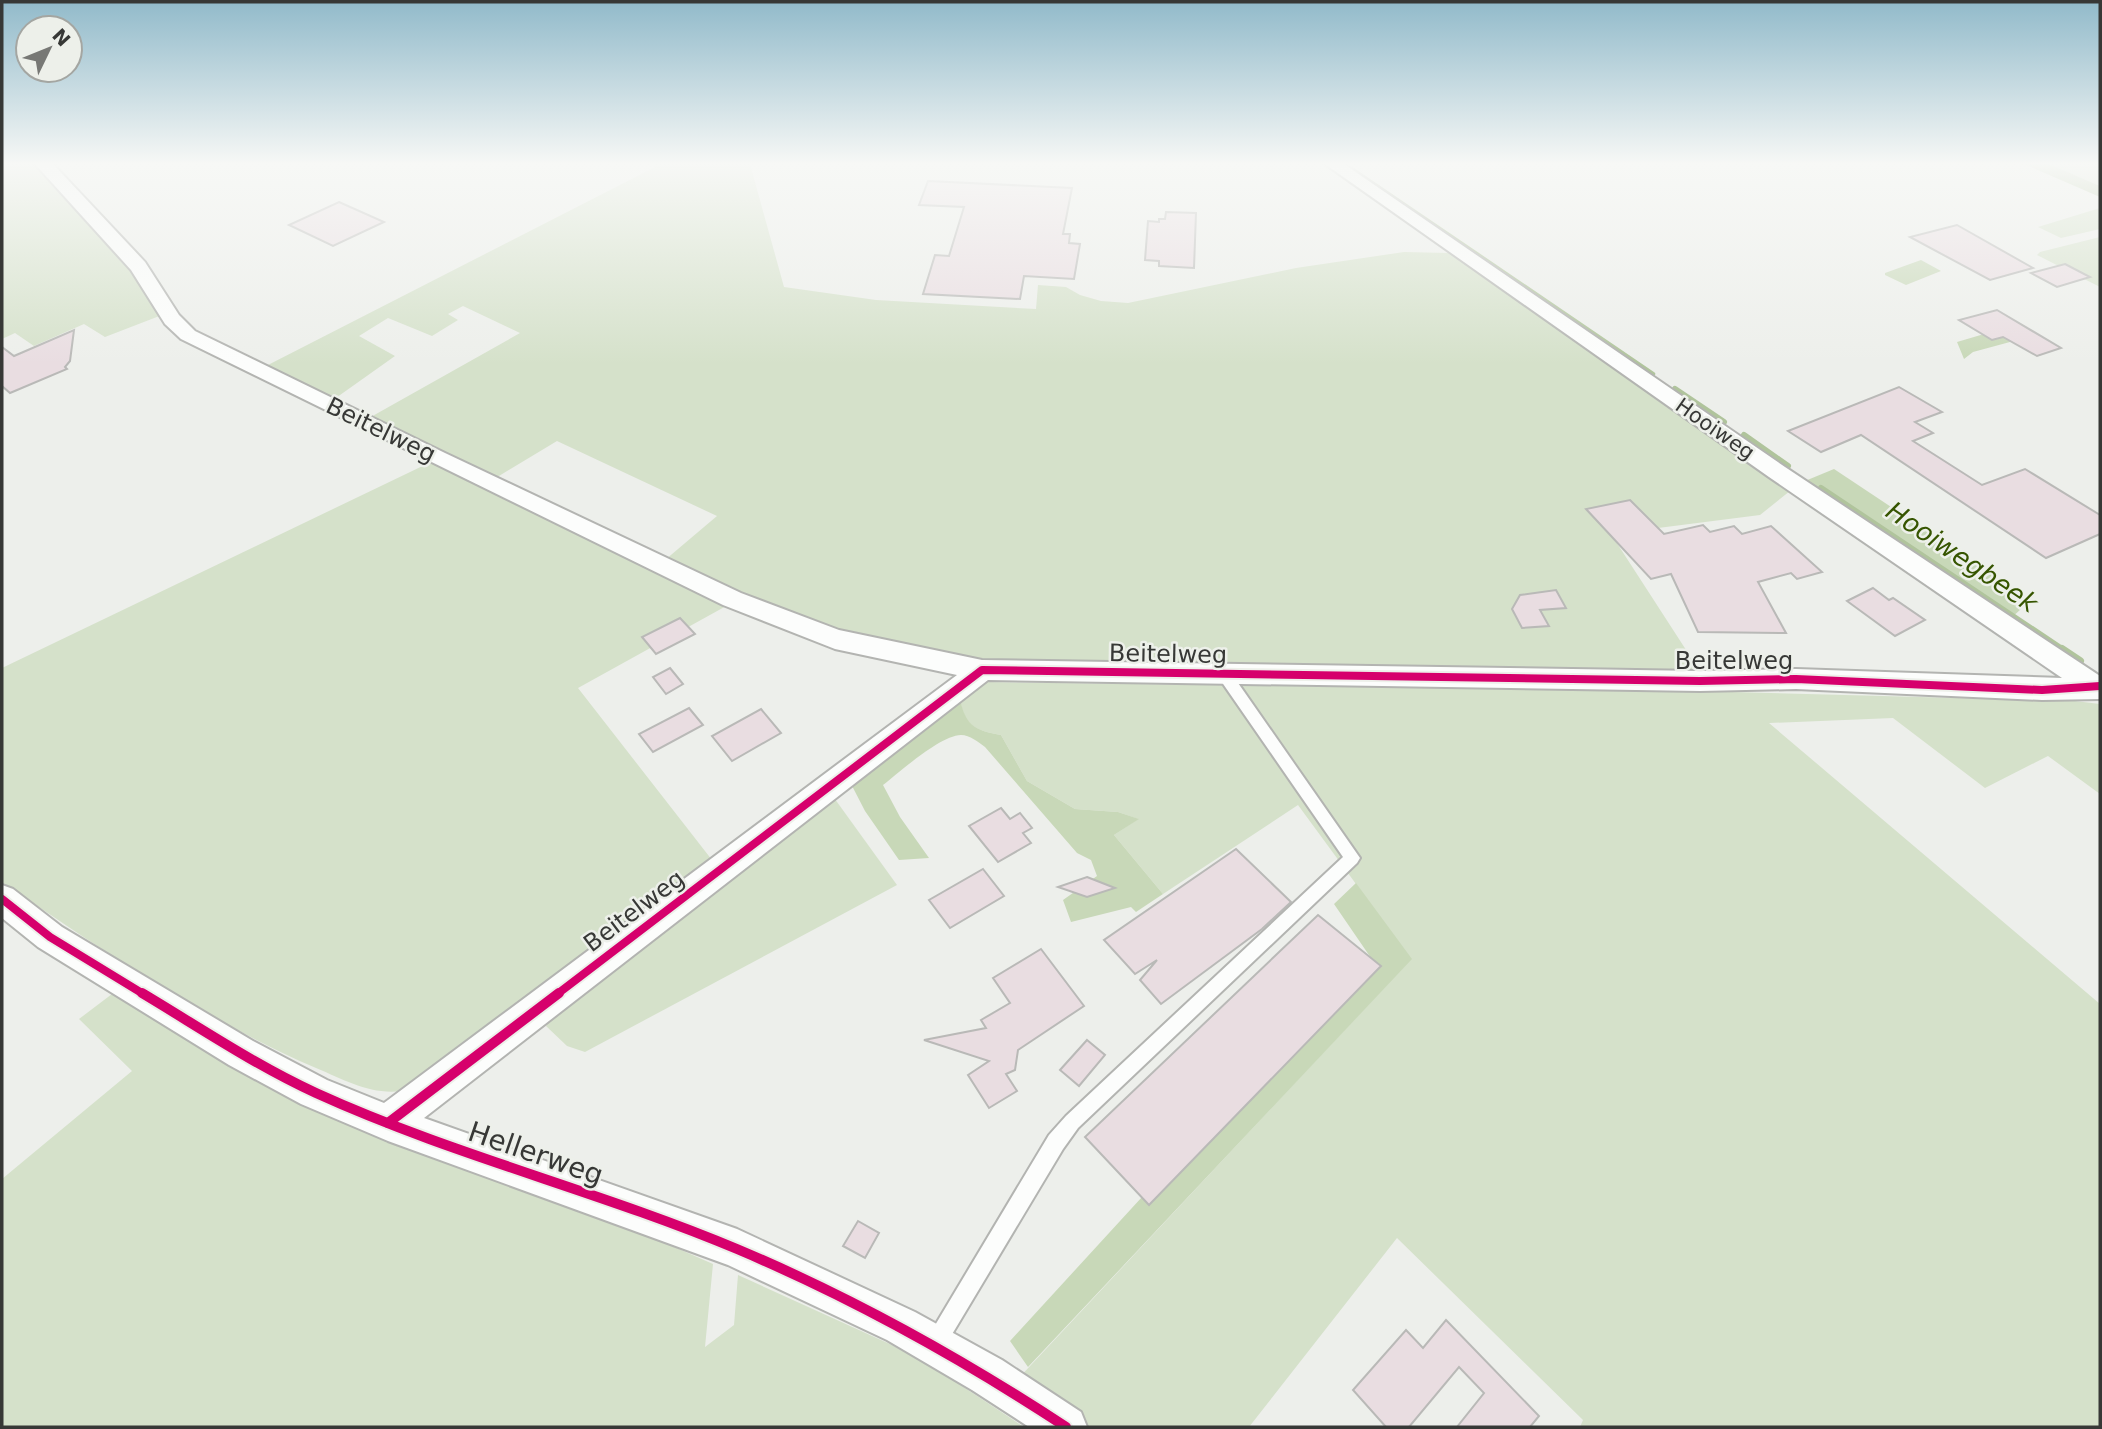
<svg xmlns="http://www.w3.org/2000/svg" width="2102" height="1429" font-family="'DejaVu Sans',sans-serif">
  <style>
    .green { fill: #d5e1ca }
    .forest { fill: #c8d8b8 }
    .water { fill: #b0c49c }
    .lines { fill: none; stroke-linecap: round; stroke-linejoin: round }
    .stream-far2 { stroke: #b0c49c; stroke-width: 4.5 }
    .stream-far1 { stroke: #b0c49c; stroke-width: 6 }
    .stream { stroke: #b0c49c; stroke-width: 8 }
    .building { fill: #e9dde1; stroke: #b9b9b7; stroke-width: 2 }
    .service-casing { stroke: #b3b4b1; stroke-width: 4 }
    .minor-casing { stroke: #b3b4b1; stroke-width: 4 }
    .service { fill: #fcfdfc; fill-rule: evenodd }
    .minor { fill: #fcfdfc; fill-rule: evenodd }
    .cycleway-far1-casing { stroke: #edf0ea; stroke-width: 12 }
    .cycleway-casing { stroke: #edf0ea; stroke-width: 14 }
    .cycleway-far1 { stroke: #d6006c; stroke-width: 8 }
    .cycleway { stroke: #d6006c; stroke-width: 10 }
    .labels { text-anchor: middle; stroke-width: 5; stroke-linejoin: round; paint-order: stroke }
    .far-street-label { font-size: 21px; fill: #373836; stroke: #edf0ea }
    .street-label { font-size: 24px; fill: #373836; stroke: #edf0ea }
    .water-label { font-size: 26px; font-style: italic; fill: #365500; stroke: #edf0ea }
    .near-street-label { font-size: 28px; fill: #373836; stroke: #edf0ea }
  </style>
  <rect width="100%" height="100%" fill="#edefeb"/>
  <g class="green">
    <path d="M2,164H36L136,273L162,315L105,337L84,324L34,346L15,333L2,339Z"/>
    <path d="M661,164H750L784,287L876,300L1036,309L1038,285L1066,287L1080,295L1101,301L1128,303L1296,268L1404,252L1449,253L1790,491L1760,515L1611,534L1701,673L987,661L913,648L815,626L665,560L717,516L557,441L494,479L369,418L520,333L463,306L448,314L458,320L432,336L388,318L359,336L395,356L333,400L266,366Z"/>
    <path d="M2049,164H2100V186Z"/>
    <path d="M2100,208V229L2061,238L2038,227Z"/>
    <path d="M2100,237V287L2037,255L2040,252Z"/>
    <path d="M433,461L728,605L578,688L712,860L402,1091C370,1095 345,1080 316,1068C205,1020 102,950 2,882V668Z"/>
    <path d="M985,682L1732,692L2075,701L2100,704V794L2048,756L1985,788L1893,718L1769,723L2100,1004V1427H1580L1583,1420L1397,1238L1249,1427H1085L1053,1403L1016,1381L1411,959L1298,805L1163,894L1114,835L1138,819L1118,812L1075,809L1027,781L1001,735C972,730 964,724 959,695Z"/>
    <path d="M832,795L897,885L585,1052L567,1046L546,1026L554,1009Z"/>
    <path d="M112,994L283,1094L622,1224L713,1264L705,1347L734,1325L738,1275L892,1345L950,1378L1024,1427H2V1179L132,1071L79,1019Z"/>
  </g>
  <g class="forest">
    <path d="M1921,260L1941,271L1906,285L1885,275V273Z"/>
    <path d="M2018,324L2036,335L1973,352L1964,359L1957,342Z"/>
    <path d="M1834,469L2031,600L2010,619L1805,481Z"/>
    <path d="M959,695C965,724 972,730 1001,735L1027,781L1075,809L1118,812L1139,819L1114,835L1163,894L1136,912L1131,907L1071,922L1063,900L1097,876L1091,860L1077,853L985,747C978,742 970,735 961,735C939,736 900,772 883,785L900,817L929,858L899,860L865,811L849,780Z"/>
    <path d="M1356,883L1412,959L1028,1367L1010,1341L1142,1197L1149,1204L1381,967L1371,958L1334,904Z"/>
  </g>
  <path class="water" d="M2024,164H2049L2100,186V197Z"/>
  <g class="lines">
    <path class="stream-far2" d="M1353,170L1653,374"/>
    <g class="stream-far1">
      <path d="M1675,389L1724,422"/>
      <path d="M1744,435L1788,466"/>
      <path d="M1821,488L2065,651"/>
    </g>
    <path class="stream" d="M2062,649L2080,661"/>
  </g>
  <g class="building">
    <path d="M928,181L1072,188L1063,234H1070L1069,243L1080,244L1074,279L1024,276L1020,299L923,294L935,255L949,256L964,207L919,205Z"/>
    <path d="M339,202L384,222L333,246L289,225Z"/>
    <path d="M1166,212L1196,213L1194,268L1159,266V261L1145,260L1148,221L1159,222V219H1165Z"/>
    <path d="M1957,225L2033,268L1990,280L1910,237Z"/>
    <path d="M2065,264L2090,277L2057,287L2031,273Z"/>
    <path d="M1997,310L2061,348L2037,356L2003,337L1992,340L1959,320Z"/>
    <path d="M74,330L70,361L65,367L67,369L10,393L2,386V347L14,356Z"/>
    <path d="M1899,387L1942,412L1915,422L1933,433L1913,441L1982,485L2025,469L2100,515V534L2046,558L1861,435L1821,452L1788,431Z"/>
    <path d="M1630,500L1664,534L1703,525L1710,532L1734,526L1742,534L1771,526L1822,572L1797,579L1791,573L1758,582L1786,633L1698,632L1671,574L1651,579L1586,509Z"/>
    <path d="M1873,588L1889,600L1893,598L1925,620L1895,636L1847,601Z"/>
    <path d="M1556,590L1566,608L1540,610L1549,626L1522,628L1512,609L1520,595Z"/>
    <path d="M680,618L695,634L656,654L642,637Z"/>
    <path d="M670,668L683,684L666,694L653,677Z"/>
    <path d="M689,708L703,725L653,752L639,734Z"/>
    <path d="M761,709L781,733L732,761L712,736Z"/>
    <path d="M1001,808L1010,819L1020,813L1032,828L1023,833L1031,843L998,862L969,826Z"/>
    <path d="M1236,849L1291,902L1262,929L1161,1004L1140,980L1157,960L1135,974L1104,940Z"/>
    <path d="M983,869L1004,896L950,928L929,900Z"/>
    <path d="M1087,877L1115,888L1087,897L1058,887Z"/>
    <path d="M1318,915L1381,966L1149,1205L1085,1137Z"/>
    <path d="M1041,949L1084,1006L1018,1050L1015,1070L1006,1074L1017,1091L989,1108L968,1075L989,1061L924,1040L986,1028L981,1020L1010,1003L993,978Z"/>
    <path d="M1087,1040L1105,1055L1079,1086L1060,1070Z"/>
    <path d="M858,1221L879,1233L865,1258L843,1246Z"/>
    <path d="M1446,1320L1539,1416L1530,1427H1457L1484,1393L1459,1367L1409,1427H1386L1353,1390L1406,1330L1423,1348Z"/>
  </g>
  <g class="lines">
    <g class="service-casing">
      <path id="service" d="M1224,669L1229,670L1360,858L1357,863L1078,1128L1063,1149L942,1351L935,1354L928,1351L925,1344L928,1337L1049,1135L1066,1116L1343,857L1219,678L1217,674Z"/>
    </g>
    <g class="minor-casing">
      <path id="minor" d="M35,164H53L145,262L179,315L195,331L445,453L741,593L839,630L982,660L1700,671L1796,669L2062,678L1769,477L1325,164H1344L1785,467L2100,676V699L2042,700L1796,689L1700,691L988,680L424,1118L737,1229L915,1312L1002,1360L1081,1412L1087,1427H1029L972,1390L887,1340L728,1265L388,1141L301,1104L229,1065L38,947L2,918V885L13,889L62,927L253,1041L327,1080L384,1103L957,675L835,649L723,605L181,339L165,324L131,270Z"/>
    </g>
    <use href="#service" class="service"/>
    <use href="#minor" class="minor"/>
    <g class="cycleway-far1-casing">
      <g id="cycleway-far1">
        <path d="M2,899L50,937L145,995"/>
        <path d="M556,995L982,670L1700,681L1796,679L2042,690L2100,686"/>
      </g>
    </g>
    <g class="cycleway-casing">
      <g id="cycleway">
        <path d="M142,993C199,1027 255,1065 316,1093C452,1155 599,1191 737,1249C853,1298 961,1358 1066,1427"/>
        <path d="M388,1123L559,993"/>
      </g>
    </g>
    <use href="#cycleway-far1" class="cycleway-far1"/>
    <use href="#cycleway" class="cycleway"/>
  </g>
  <linearGradient id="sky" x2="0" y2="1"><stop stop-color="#91baca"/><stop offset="0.45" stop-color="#f7f8f6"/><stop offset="1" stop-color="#f7f8f6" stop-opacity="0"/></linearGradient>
  <rect width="2102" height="364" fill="url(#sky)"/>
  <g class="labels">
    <g class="far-street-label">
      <text transform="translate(1715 429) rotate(35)" y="7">Hooiweg</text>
    </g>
    <g class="street-label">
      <text transform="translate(381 430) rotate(26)" y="8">Beitelweg</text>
      <text transform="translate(1168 654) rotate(1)" y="8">Beitelweg</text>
      <text x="1734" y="669">Beitelweg</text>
      <text transform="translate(634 911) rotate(-37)" y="8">Beitelweg</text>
    </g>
    <g class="water-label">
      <text transform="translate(1962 557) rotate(34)" y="9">Hooiwegbeek</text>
    </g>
    <g class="near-street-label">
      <text transform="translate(536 1153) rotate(19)" y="10">Hellerweg</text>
    </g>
  </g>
  <rect width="2102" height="1429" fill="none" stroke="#373836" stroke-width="7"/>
  <g transform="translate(49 49) rotate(47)"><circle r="33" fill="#edf0ea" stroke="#a4a6a2" stroke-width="2"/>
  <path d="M0-5L12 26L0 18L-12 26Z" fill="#777875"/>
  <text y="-10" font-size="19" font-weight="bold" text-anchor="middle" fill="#373836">N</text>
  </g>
</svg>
